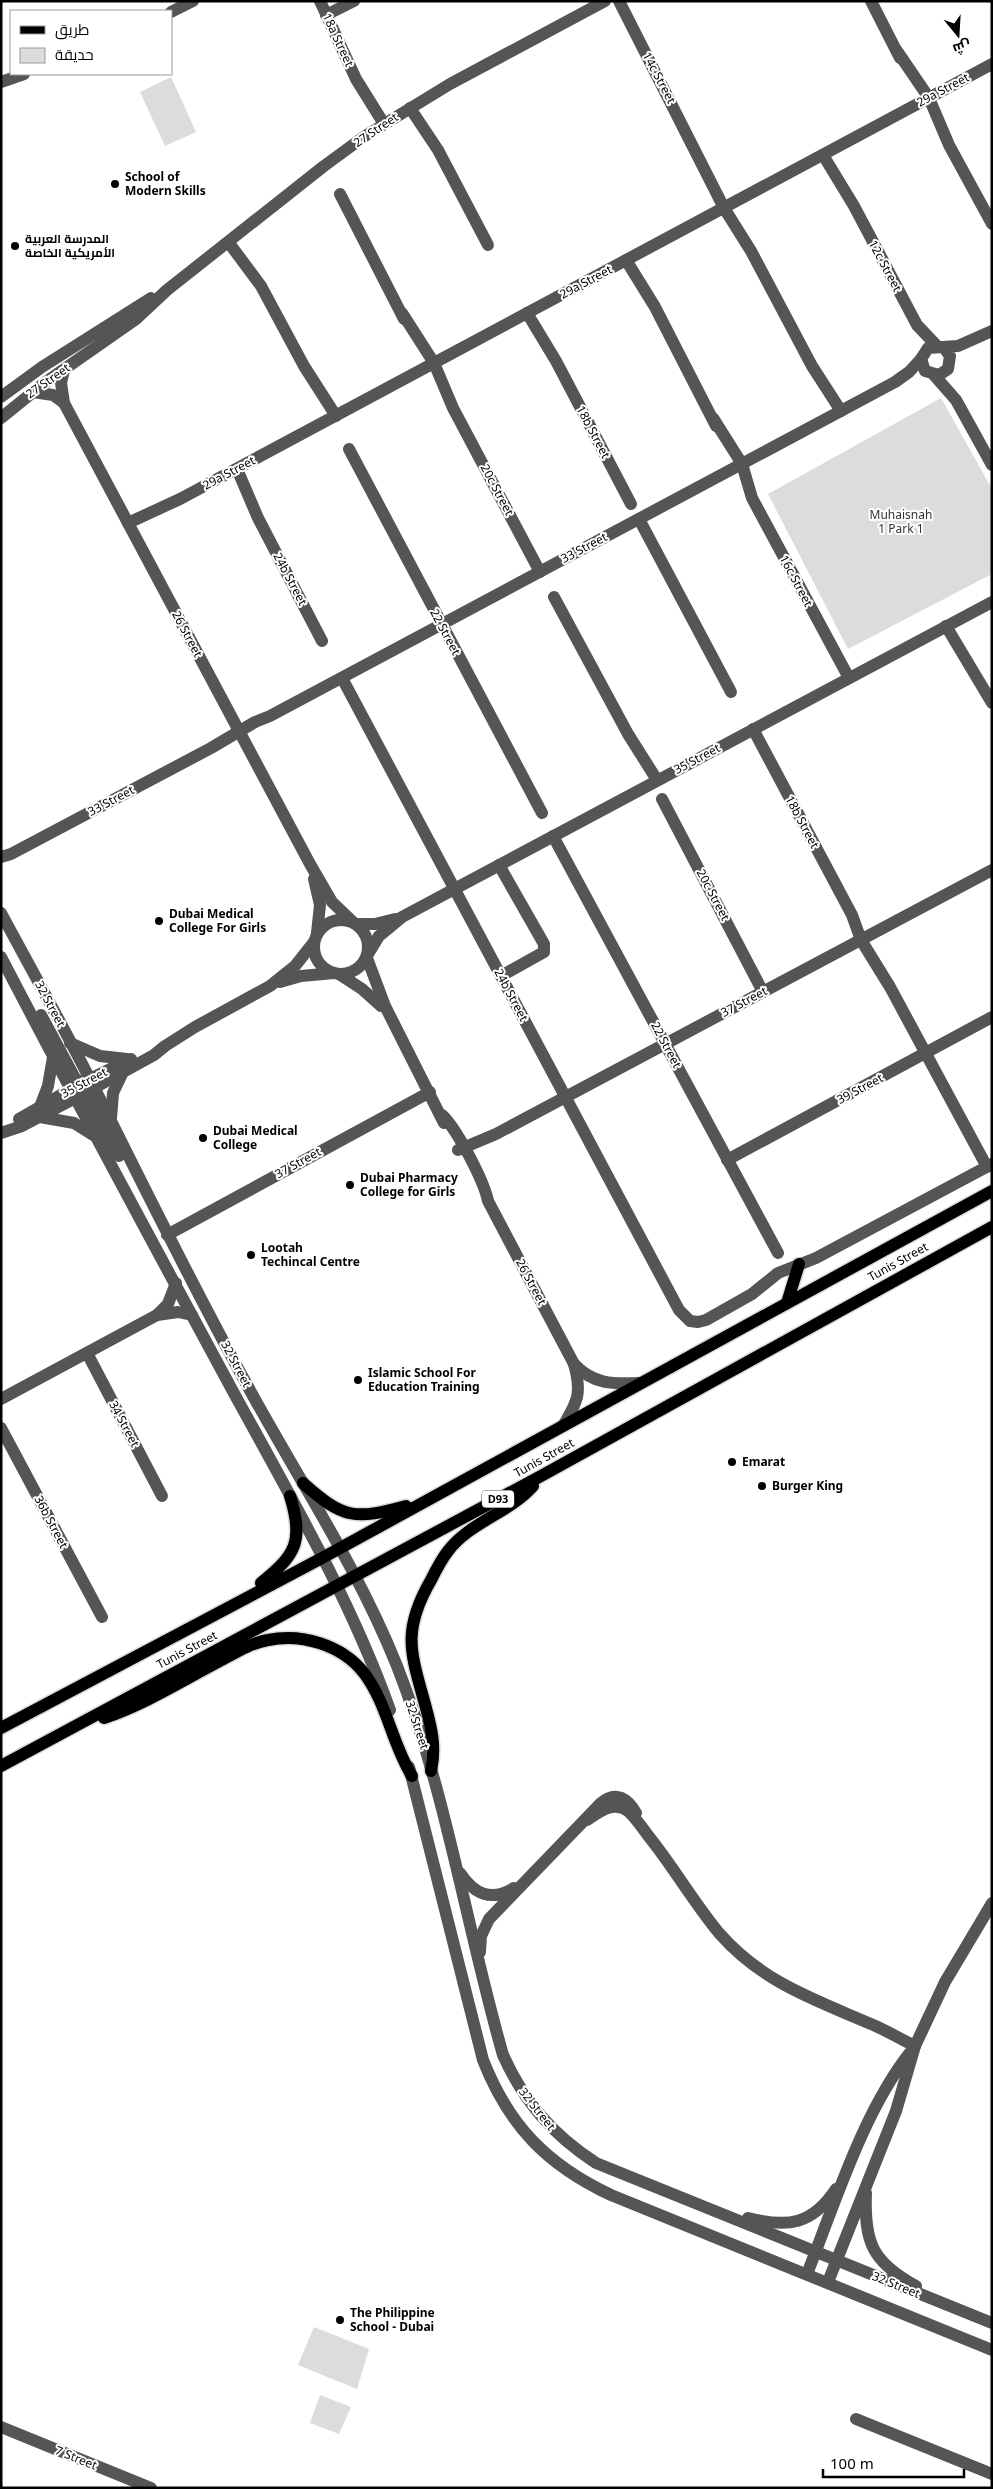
<svg xmlns="http://www.w3.org/2000/svg" width="993" height="2489" font-family="'Noto Sans',Cairo,sans-serif">
  <style>
    .green { fill: #dcdcdc }
    .lines { fill: none; stroke-linecap: round; stroke-linejoin: round }
    .major-casing { stroke: #dbdbdb; stroke-width: 15 }
    .minor { stroke: #555; stroke-width: 12 }
    .major { stroke: #000; stroke-width: 12 }
    .poi-dot { fill: #000; stroke: #fff; stroke-width: 2 }
    .labels { text-anchor: middle; stroke-width: 4; stroke-linejoin: round; paint-order: stroke }
    .shield { fill: #fff; stroke: #4c4c4c; stroke-width: 1 }
    .shield-label { font-size: 11px; font-weight: bold; fill: #000 }
    .street-label { font-size: 12px; fill: #000; stroke: #fff }
    .poi-label { font-size: 12px; font-weight: bold; fill: #000; stroke: #fff; text-anchor: start }
    .park-label { font-size: 12px; fill: #333; stroke: #fff }
  </style>
  <rect width="100%" height="100%" fill="#fff"/>
  <g class="green">
    <path d="M171,77L196,132L165,146L140,92Z"/>
    <path d="M941,398L992,489V574L848,649L768,494Z"/>
    <path d="M314,2327L369,2349L357,2389L298,2365Z"/>
    <path d="M320,2395L351,2407L339,2434L310,2423Z"/>
  </g>
  <g class="lines">
    <g class="major-casing">
      <g id="major">
        <path d="M787,1303L799,1264"/>
        <path d="M303,1483C343,1519 355,1520 406,1506"/>
        <path d="M261,1583C296,1555 304,1541 290,1496"/>
        <path d="M104,1718C143,1705 180,1682 216,1663C233,1654 250,1643 268,1640C302,1633 342,1645 364,1673C387,1703 392,1744 412,1776"/>
        <path d="M1,1728L322,1558L992,1191"/>
        <path d="M1,1766L541,1476L992,1227"/>
        <path d="M431,1771C436,1748 432,1730 426,1708C411,1653 401,1632 431,1580C436,1570 441,1560 448,1551C470,1522 509,1513 533,1486"/>
      </g>
    </g>
    <g class="minor">
      <path d="M320,1L356,79L384,124"/>
      <path d="M619,1L724,208L751,251L812,366L841,411"/>
      <path d="M871,1L900,58"/>
      <path d="M171,12L193,1"/>
      <path d="M326,15L354,1"/>
      <path d="M897,51L929,98L949,145L992,224"/>
      <path d="M1,82L24,74"/>
      <path d="M410,108L438,150L488,245"/>
      <path d="M823,155L854,206L917,325L936,345"/>
      <path d="M340,194L404,319"/>
      <path d="M229,243L261,286L304,366L336,416"/>
      <path d="M626,260L655,307L716,426"/>
      <path d="M402,313L434,363L453,408L540,572"/>
      <path d="M527,313L556,361L631,504"/>
      <path d="M944,348L950,356L948,369L939,375L925,371L921,359L928,348L958,346L992,331"/>
      <path d="M64,370L61,383L64,403L310,864L332,902L353,922"/>
      <path d="M934,375L956,400L992,465"/>
      <path d="M33,392L53,395L64,403"/>
      <path d="M1,397L42,367L151,298"/>
      <path d="M1,418L43,384L136,319L167,290L324,166L365,136L450,84L605,1"/>
      <path d="M713,418L742,464L752,498L849,678"/>
      <path d="M349,449L542,813"/>
      <path d="M237,469L258,518L322,641"/>
      <path d="M639,519L731,692"/>
      <path d="M128,523L180,499L992,64"/>
      <path d="M554,597L628,734L657,780"/>
      <path d="M946,626L992,703"/>
      <path d="M342,678L679,1310L690,1321L698,1322L706,1320L752,1294L778,1273L816,1258L992,1164"/>
      <path d="M753,729L852,915L861,940L890,987L987,1167"/>
      <path d="M662,799L763,992"/>
      <path d="M553,836L778,1253"/>
      <path d="M1,857L11,854L211,748L255,722L270,716L895,382L909,372L921,359"/>
      <path d="M499,865L544,944V952L501,976"/>
      <path d="M314,879L320,905L317,933"/>
      <path d="M1,913C34,974 68,1035 99,1097C147,1193 194,1289 246,1383C297,1477 357,1566 397,1666C446,1791 466,1926 503,2055C524,2102 553,2135 596,2163L992,2323"/>
      <circle cx="341" cy="947" r="27"/>
      <path d="M357,924H375L395,919"/>
      <path d="M368,954L379,936L402,917L992,602"/>
      <path d="M1,957C78,1105 157,1251 236,1397C292,1499 351,1601 390,1710"/>
      <path d="M367,958L385,1006L444,1123"/>
      <path d="M339,974L362,989L381,1006"/>
      <path d="M280,982L301,976L334,973"/>
      <path d="M41,1015L75,1078L87,1087"/>
      <path d="M70,1043L100,1056L127,1059"/>
      <path d="M77,1090L87,1096L119,1156"/>
      <path d="M40,1107L48,1086L53,1057"/>
      <path d="M442,1115C457,1129 484,1181 488,1201L574,1364C582,1393 578,1401 563,1426"/>
      <path d="M40,1117L74,1123L93,1135"/>
      <path d="M111,1118L113,1093L123,1072"/>
      <path d="M19,1119L80,1084L131,1059"/>
      <path d="M1,1133L22,1126L85,1093L154,1055L165,1046L195,1027L270,986L295,966L314,942"/>
      <path d="M458,1150L496,1134L992,870"/>
      <path d="M727,1160L992,1017"/>
      <path d="M167,1235L430,1092"/>
      <path d="M157,1315L178,1312L192,1315"/>
      <path d="M87,1353L162,1496"/>
      <path d="M574,1364C594,1385 613,1384 640,1383"/>
      <path d="M1,1399L157,1315L168,1304L176,1283"/>
      <path d="M1,1428L102,1617"/>
      <path d="M409,1767L483,2060C509,2126 547,2165 611,2195L992,2350"/>
      <path d="M587,1820C599,1812 614,1800 628,1811C636,1818 643,1829 650,1838C674,1868 694,1903 719,1933C762,1982 813,1999 871,2024C886,2030 900,2039 915,2046"/>
      <path d="M460,1873C474,1894 491,1902 514,1888"/>
      <path d="M480,1952L481,1936L489,1919L601,1803C616,1790 628,1799 636,1813"/>
      <path d="M866,2193C864,2242 872,2262 916,2286"/>
      <path d="M748,2218C788,2228 812,2225 836,2189"/>
      <path d="M807,2274C835,2203 864,2109 912,2050"/>
      <path d="M828,2282L896,2111L915,2046L945,1982L992,1903"/>
      <path d="M856,2419L992,2474"/>
      <path d="M1,2427L151,2488"/>
    </g>
    <use href="#major" class="major"/>
  </g>
  <g class="poi-dot">
    <circle cx="115" cy="184" r="5"/>
    <circle cx="15" cy="246" r="5"/>
    <circle cx="159" cy="921" r="5"/>
    <circle cx="203" cy="1138" r="5"/>
    <circle cx="350" cy="1185" r="5"/>
    <circle cx="251" cy="1255" r="5"/>
    <circle cx="358" cy="1380" r="5"/>
    <circle cx="732" cy="1462" r="5"/>
    <circle cx="762" cy="1486" r="5"/>
    <circle cx="340" cy="2320" r="5"/>
  </g>
  <g class="labels">
    <rect class="shield" x="482" y="1490.5" width="32" height="17" rx="4"/>
    <g class="shield-label">
      <text x="498" y="1503">D93</text>
    </g>
    <g class="street-label">
      <text transform="translate(338 40) rotate(65)" y="4">18a Street</text>
      <text transform="translate(659 78) rotate(62)" y="4">14c Street</text>
      <text transform="translate(943 90) rotate(-28)" y="4">29a Street</text>
      <text transform="translate(376 130) rotate(-34)" y="4">27 Street</text>
      <text transform="translate(885 266) rotate(62)" y="4">12c Street</text>
      <text transform="translate(586 282) rotate(-28)" y="4">29a Street</text>
      <text transform="translate(48 381) rotate(-35)" y="4">27 Street</text>
      <text transform="translate(593 432) rotate(62)" y="4">18b Street</text>
      <text transform="translate(229 473) rotate(-28)" y="4">29a Street</text>
      <text transform="translate(497 490) rotate(62)" y="4">20c Street</text>
      <text transform="translate(584 548) rotate(-28)" y="4">33 Street</text>
      <text transform="translate(290 579) rotate(62)" y="4">24b Street</text>
      <text transform="translate(796 581) rotate(62)" y="4">16c Street</text>
      <text transform="translate(445 632) rotate(62)" y="4">22 Street</text>
      <text transform="translate(187 634) rotate(62)" y="4">26 Street</text>
      <text transform="translate(697 759) rotate(-28)" y="4">35 Street</text>
      <text transform="translate(111 801) rotate(-28)" y="4">33 Street</text>
      <text transform="translate(802 822) rotate(62)" y="4">18b Street</text>
      <text transform="translate(713 895) rotate(62)" y="4">20c Street</text>
      <text transform="translate(511 995) rotate(62)" y="4">24b Street</text>
      <text transform="translate(744 1002) rotate(-28)" y="4">37 Street</text>
      <text transform="translate(50 1004) rotate(62)" y="4">32 Street</text>
      <text transform="translate(666 1045) rotate(62)" y="4">22 Street</text>
      <text transform="translate(84 1083) rotate(-28)" y="4">35 Street</text>
      <text transform="translate(860 1089) rotate(-28)" y="4">39 Street</text>
      <text transform="translate(298 1163) rotate(-29)" y="4">37 Street</text>
      <text transform="translate(898 1262) rotate(-29)" y="4">Tunis Street</text>
      <text transform="translate(531 1282) rotate(62)" y="4">26 Street</text>
      <text transform="translate(236 1364) rotate(62)" y="4">32 Street</text>
      <text transform="translate(124 1424) rotate(62)" y="4">34 Street</text>
      <text transform="translate(544 1458) rotate(-29)" y="4">Tunis Street</text>
      <text transform="translate(51 1522) rotate(62)" y="4">36b Street</text>
      <text transform="translate(187 1650) rotate(-28)" y="4">Tunis Street</text>
      <text transform="translate(417 1725) rotate(72)" y="4">32 Street</text>
      <text transform="translate(537 2109) rotate(52)" y="4">32 Street</text>
      <text transform="translate(896 2285) rotate(22)" y="4">32 Street</text>
      <text transform="translate(76 2458) rotate(22)" y="4">7 Street</text>
    </g>
    <g class="poi-label">
      <text x="125" y="181">School of<tspan x="125" dy="14">Modern Skills</tspan></text>
      <text x="25" y="243">المدرسة العربية<tspan x="25" dy="14">الأمريكية الخاصة</tspan></text>
      <text x="169" y="918">Dubai Medical<tspan x="169" dy="14">College For Girls</tspan></text>
      <text x="213" y="1135">Dubai Medical<tspan x="213" dy="14">College</tspan></text>
      <text x="360" y="1182">Dubai Pharmacy<tspan x="360" dy="14">College for Girls</tspan></text>
      <text x="261" y="1252">Lootah<tspan x="261" dy="14">Techincal Centre</tspan></text>
      <text x="368" y="1377">Islamic School For<tspan x="368" dy="14">Education Training</tspan></text>
      <text x="742" y="1466">Emarat</text>
      <text x="772" y="1490">Burger King</text>
      <text x="350" y="2317">The Philippine<tspan x="350" dy="14">School - Dubai</tspan></text>
    </g>
    <g class="park-label">
      <text x="901" y="519">Muhaisnah<tspan x="901" dy="14">1 Park 1</tspan></text>
    </g>
  </g>
  <rect width="993" height="2489" fill="none" stroke="#000000" stroke-width="5"/>
  <rect x="10" y="10" width="162" height="65" fill="#ffffff" stroke="#999999"/>
  <rect x="20" y="26" width="25" height="8" fill="#000000" stroke="#999999"/>
  <text x="55" y="35" font-size="15" fill="#000000">طريق</text>
  <rect x="20" y="48" width="25" height="15" fill="#dcdcdc" stroke="#999999"/>
  <text x="55" y="60" font-size="15" fill="#000000">حديقة</text>
  <g transform="translate(958 35) rotate(162)" stroke="#ffffff" stroke-width="4" paint-order="stroke">
  <path d="M0-4L9 19L0 12L-9 19Z" fill="#000000"/>
  <text y="-8" font-size="14" font-weight="bold" text-anchor="middle" fill="#000000">ش</text>
  </g>
  <path d="M823 2469v8h141v-8" fill="none" stroke="#000000" stroke-width="2.5"/>
  <text x="830" y="2469" font-size="15" fill="#000000" stroke="#ffffff" stroke-width="4" paint-order="stroke">100 m</text>
</svg>
